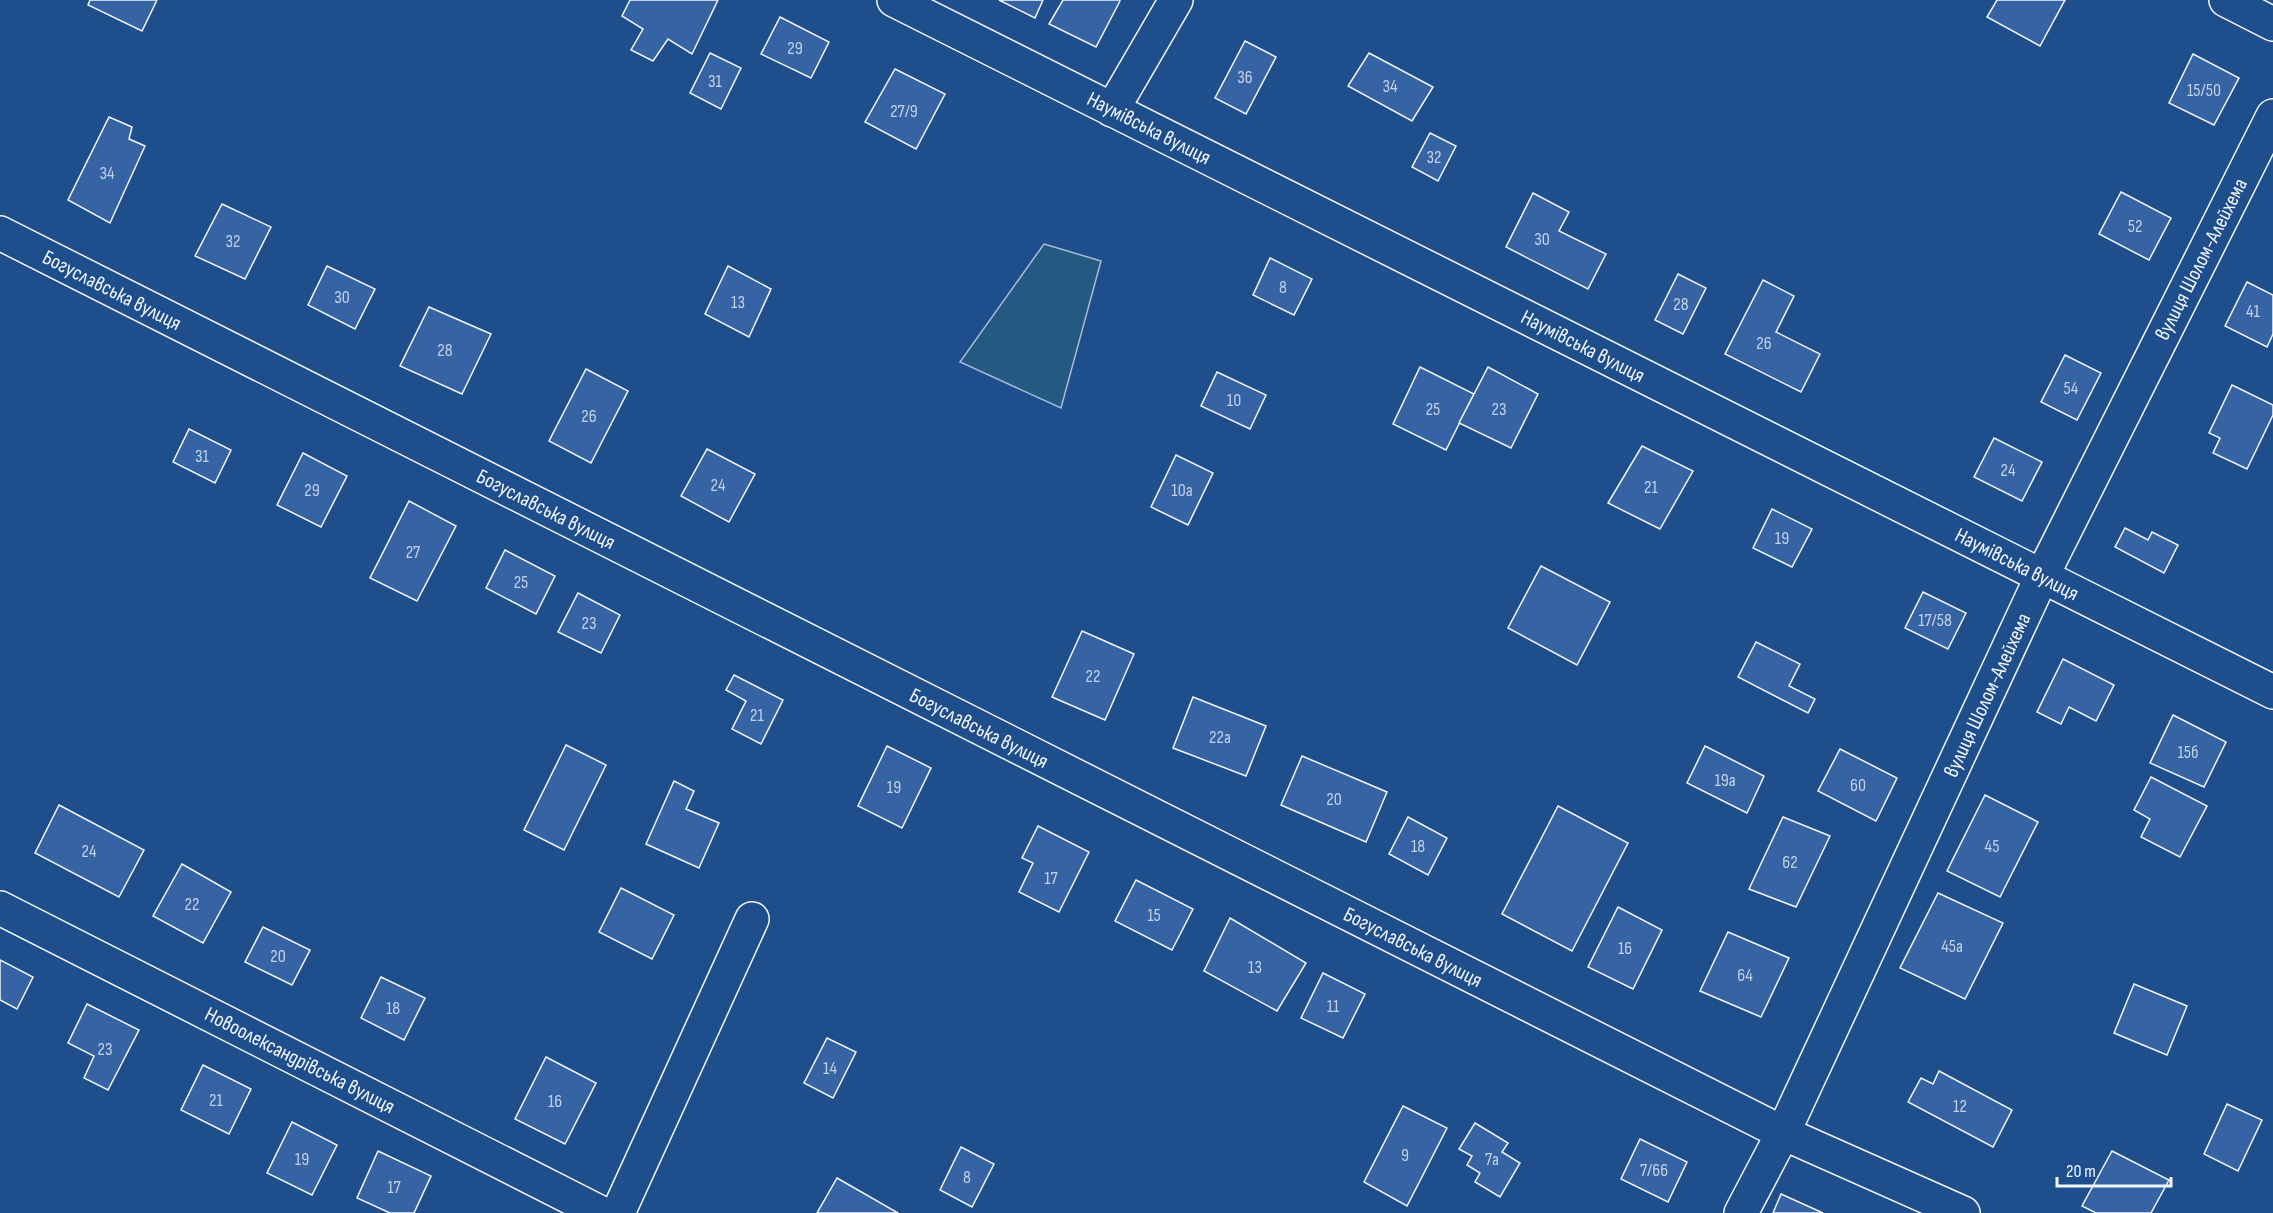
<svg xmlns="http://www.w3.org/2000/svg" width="2273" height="1213" font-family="'Sofia Sans Condensed',sans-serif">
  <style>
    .green { fill: #245a82; stroke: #a8bbd7; stroke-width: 1.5 }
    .building { fill: #3563a3; stroke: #f2f6ff; stroke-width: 1.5 }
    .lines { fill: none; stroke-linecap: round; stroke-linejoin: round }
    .minor-casing { stroke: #f2f6ff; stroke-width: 36 }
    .minor { stroke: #1f4e8c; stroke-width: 33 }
    .labels { text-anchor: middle; stroke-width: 4.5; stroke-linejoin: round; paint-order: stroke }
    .number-label { font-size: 18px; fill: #c3d1e8 }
    .street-label { font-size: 21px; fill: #f2f6ff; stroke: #1f4e8c }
  </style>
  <rect width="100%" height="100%" fill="#1f4e8c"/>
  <path class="green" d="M1044,244L1101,261L1061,408L960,362Z"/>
  <g class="building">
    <path d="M90,0H157L142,31L88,5Z"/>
    <path d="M630,0H718L692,54L668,39L653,61L631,50L643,29L622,16Z"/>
    <path d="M999,0H1043L1035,18Z"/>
    <path d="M1063,0H1119L1120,1L1096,47L1049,24Z"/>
    <path d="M1997,0H2065L2040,46L1987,17Z"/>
    <path d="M780,17L829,42L811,78L761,54Z"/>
    <path d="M1245,41L1276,57L1246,114L1215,98Z"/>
    <path d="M710,53L741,68L721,109L690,93Z"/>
    <path d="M1369,53L1433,87L1412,121L1348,86Z"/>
    <path d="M2193,54L2239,78L2214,125L2169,103Z"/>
    <path d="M895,69L945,94L916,149L865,122Z"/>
    <path d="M109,117L132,127L129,139L145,146L110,223L68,200Z"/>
    <path d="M1430,133L1456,146L1438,181L1412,167Z"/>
    <path d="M2121,192L2171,218L2149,260L2099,234Z"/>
    <path d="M1533,193L1569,212L1559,231L1606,254L1588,289L1506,247Z"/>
    <path d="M222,204L271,227L245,279L195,256Z"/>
    <path d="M1270,258L1312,279L1294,315L1253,295Z"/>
    <path d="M327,266L375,289L355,329L308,305Z"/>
    <path d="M728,266L771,289L749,337L705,314Z"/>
    <path d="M1678,274L1706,288L1683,334L1655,320Z"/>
    <path d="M1763,280L1794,296L1776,332L1820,354L1801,392L1725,354Z"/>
    <path d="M2247,282L2273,295V334L2267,347L2225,326Z"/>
    <path d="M429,307L491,334L462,394L400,366Z"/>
    <path d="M2065,355L2101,373L2077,420L2041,402Z"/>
    <path d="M1420,367L1474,394L1446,450L1393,424Z"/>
    <path d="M1488,367L1538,394L1511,448L1459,423Z"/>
    <path d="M586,369L628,391L591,463L549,441Z"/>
    <path d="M1217,372L1266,395L1250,429L1201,406Z"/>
    <path d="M2232,385L2273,405V415L2247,469L2213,453L2220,438L2209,433Z"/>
    <path d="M189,429L231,450L215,483L173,462Z"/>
    <path d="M1994,438L2042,462L2022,501L1974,477Z"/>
    <path d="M1642,446L1693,471L1660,529L1608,503Z"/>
    <path d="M707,449L755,474L729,522L681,496Z"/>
    <path d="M303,453L347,476L321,527L277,505Z"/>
    <path d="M1176,455L1213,473L1188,525L1151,507Z"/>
    <path d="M409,501L456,526L417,601L370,578Z"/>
    <path d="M1772,509L1812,529L1792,567L1753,548Z"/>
    <path d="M2125,528L2148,540L2152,532L2178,545L2164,573L2115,547Z"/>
    <path d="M505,550L555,576L536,614L486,588Z"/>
    <path d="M1541,566L1610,602L1577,665L1508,628Z"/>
    <path d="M1923,592L1966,613L1948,649L1905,628Z"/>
    <path d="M578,593L620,615L601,653L558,632Z"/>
    <path d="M1082,631L1134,654L1105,720L1052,697Z"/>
    <path d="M1756,642L1800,664L1789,686L1815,699L1808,713L1738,677Z"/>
    <path d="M2063,659L2114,685L2096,721L2069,707L2061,724L2037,712Z"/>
    <path d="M734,675L783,700L761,744L732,729L746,701L726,690Z"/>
    <path d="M1193,697L1266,726L1246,776L1173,748Z"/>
    <path d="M2173,715L2226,742L2204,787L2150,763Z"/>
    <path d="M566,745L606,765L564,850L524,830Z"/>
    <path d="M887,746L931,768L902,828L858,806Z"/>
    <path d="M1705,746L1764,776L1747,813L1687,783Z"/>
    <path d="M1840,749L1897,778L1876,821L1818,791Z"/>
    <path d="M1302,756L1387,792L1366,842L1281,805Z"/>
    <path d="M2151,777L2207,806L2180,857L2141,837L2150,819L2134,810Z"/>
    <path d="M674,781L694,791L686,809L719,823L699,868L646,844Z"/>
    <path d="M1985,795L2038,822L2000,897L1947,871Z"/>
    <path d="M59,805L144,850L119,897L35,853Z"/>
    <path d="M1558,806L1628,843L1572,951L1502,914Z"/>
    <path d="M1408,817L1447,838L1428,875L1389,854Z"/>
    <path d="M1783,817L1830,836L1796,907L1749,889Z"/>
    <path d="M1038,826L1089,852L1059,912L1019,892L1033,863L1022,858Z"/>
    <path d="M182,864L231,892L203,943L153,916Z"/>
    <path d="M1136,880L1193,909L1172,950L1115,921Z"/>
    <path d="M621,888L674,915L652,959L599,932Z"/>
    <path d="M1938,893L2003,923L1965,999L1900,968Z"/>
    <path d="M1618,907L1662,930L1633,989L1588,967Z"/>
    <path d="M1230,918L1306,963L1277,1011L1204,971Z"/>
    <path d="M263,927L310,950L292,985L245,962Z"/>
    <path d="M1728,932L1789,958L1761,1017L1700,991Z"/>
    <path d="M0,960L33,977L17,1009L0,1000Z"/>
    <path d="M1323,973L1365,994L1343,1038L1301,1018Z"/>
    <path d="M381,977L425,998L404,1040L361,1018Z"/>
    <path d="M2134,984L2187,1006L2167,1055L2114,1033Z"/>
    <path d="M87,1004L139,1030L108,1090L84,1078L94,1056L68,1043Z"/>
    <path d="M827,1038L856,1052L833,1098L804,1083Z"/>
    <path d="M546,1057L596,1083L565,1144L515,1119Z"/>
    <path d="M203,1065L251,1089L229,1134L181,1110Z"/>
    <path d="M1939,1071L2012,1110L1993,1147L1908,1102L1921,1078L1933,1084Z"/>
    <path d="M2227,1104L2262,1120L2238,1171L2204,1154Z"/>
    <path d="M1403,1106L1447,1128L1407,1206L1364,1182Z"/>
    <path d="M292,1122L337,1145L312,1195L267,1173Z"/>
    <path d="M1475,1123L1508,1143L1502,1152L1520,1163L1500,1197L1475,1182L1480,1173L1467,1165L1472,1156L1459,1149Z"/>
    <path d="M1640,1139L1687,1162L1668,1202L1621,1179Z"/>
    <path d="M961,1147L994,1164L972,1207L940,1190Z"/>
    <path d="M378,1151L431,1176L414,1213H390L357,1198Z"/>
    <path d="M2112,1151L2169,1180L2151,1213H2096L2082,1206Z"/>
    <path d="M837,1178L898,1213H817Z"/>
    <path d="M1781,1194L1823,1213H1773Z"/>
  </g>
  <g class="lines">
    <g class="minor-casing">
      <g id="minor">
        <path d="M894,0L2273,692"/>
        <path d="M2226,0L2273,24"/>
        <path d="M1112,110L1176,0"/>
        <path d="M0,233L1783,1133L1963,1213"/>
        <path d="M0,908L601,1213"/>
        <path d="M618,1213L752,919"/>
        <path d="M1741,1213L1783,1133L2042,576L2273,116"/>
      </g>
    </g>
    <use href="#minor" class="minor"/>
  </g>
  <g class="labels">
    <g class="number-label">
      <text x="795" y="54">29</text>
      <text x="1245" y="83">36</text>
      <text x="715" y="87">31</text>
      <text x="1390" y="92">34</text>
      <text x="2204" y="96">15/50</text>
      <text x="904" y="117">27/9</text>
      <text x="1434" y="163">32</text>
      <text x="107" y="179">34</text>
      <text x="2135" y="232">52</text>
      <text x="1542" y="245">30</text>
      <text x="233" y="247">32</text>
      <text x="1283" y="293">8</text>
      <text x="342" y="303">30</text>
      <text x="738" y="308">13</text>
      <text x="1681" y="310">28</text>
      <text x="2253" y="317">41</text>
      <text x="1764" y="349">26</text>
      <text x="445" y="356">28</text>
      <text x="2071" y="394">54</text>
      <text x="1234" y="406">10</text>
      <text x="1433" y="415">25</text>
      <text x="1499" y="415">23</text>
      <text x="589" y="422">26</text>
      <text x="202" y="462">31</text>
      <text x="2008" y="476">24</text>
      <text x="718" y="491">24</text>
      <text x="1651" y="493">21</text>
      <text x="312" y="496">29</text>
      <text x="1182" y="496">10а</text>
      <text x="1782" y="544">19</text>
      <text x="413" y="558">27</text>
      <text x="521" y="588">25</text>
      <text x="1935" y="626">17/58</text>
      <text x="589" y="629">23</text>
      <text x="1093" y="682">22</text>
      <text x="757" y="721">21</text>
      <text x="1220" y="743">22а</text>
      <text x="2188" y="758">15б</text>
      <text x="1725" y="786">19а</text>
      <text x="1858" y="791">60</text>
      <text x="894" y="793">19</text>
      <text x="1334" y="805">20</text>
      <text x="1418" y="852">18</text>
      <text x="1992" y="852">45</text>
      <text x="89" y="857">24</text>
      <text x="1790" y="868">62</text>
      <text x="1051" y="884">17</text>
      <text x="192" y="910">22</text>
      <text x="1154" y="921">15</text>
      <text x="1952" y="952">45а</text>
      <text x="1625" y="954">16</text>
      <text x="278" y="962">20</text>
      <text x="1255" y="973">13</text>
      <text x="1745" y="981">64</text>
      <text x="1333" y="1012">11</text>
      <text x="393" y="1014">18</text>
      <text x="105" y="1055">23</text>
      <text x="830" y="1074">14</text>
      <text x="216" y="1106">21</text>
      <text x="555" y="1107">16</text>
      <text x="1960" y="1112">12</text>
      <text x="1405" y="1161">9</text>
      <text x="302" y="1165">19</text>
      <text x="1492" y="1165">7а</text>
      <text x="1654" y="1176">7/66</text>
      <text x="967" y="1183">8</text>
      <text x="394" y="1193">17</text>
    </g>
    <g class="street-label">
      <text transform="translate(1149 128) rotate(27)" y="7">Наумівська вулиця</text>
      <text transform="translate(2201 259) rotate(-63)" y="7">вулиця Шолом-Алейхема</text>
      <text transform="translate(112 290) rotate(27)" y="7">Богуславська вулиця</text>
      <text transform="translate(1583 346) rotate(27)" y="7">Наумівська вулиця</text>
      <text transform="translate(546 509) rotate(27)" y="7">Богуславська вулиця</text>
      <text transform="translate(2017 564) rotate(27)" y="7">Наумівська вулиця</text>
      <text transform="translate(1987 695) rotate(-65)" y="7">вулиця Шолом-Алейхема</text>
      <text transform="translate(979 728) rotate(27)" y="7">Богуславська вулиця</text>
      <text transform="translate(1413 947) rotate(27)" y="7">Богуславська вулиця</text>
      <text transform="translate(300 1060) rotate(27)" y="7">Новоолександрівська вулиця</text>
    </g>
  </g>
  <path d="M2057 1177v9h114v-9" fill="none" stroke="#f2f6ff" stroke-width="3"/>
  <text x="2066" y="1177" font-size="18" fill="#f2f6ff" stroke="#1f4e8c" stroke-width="4.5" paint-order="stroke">20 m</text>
</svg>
